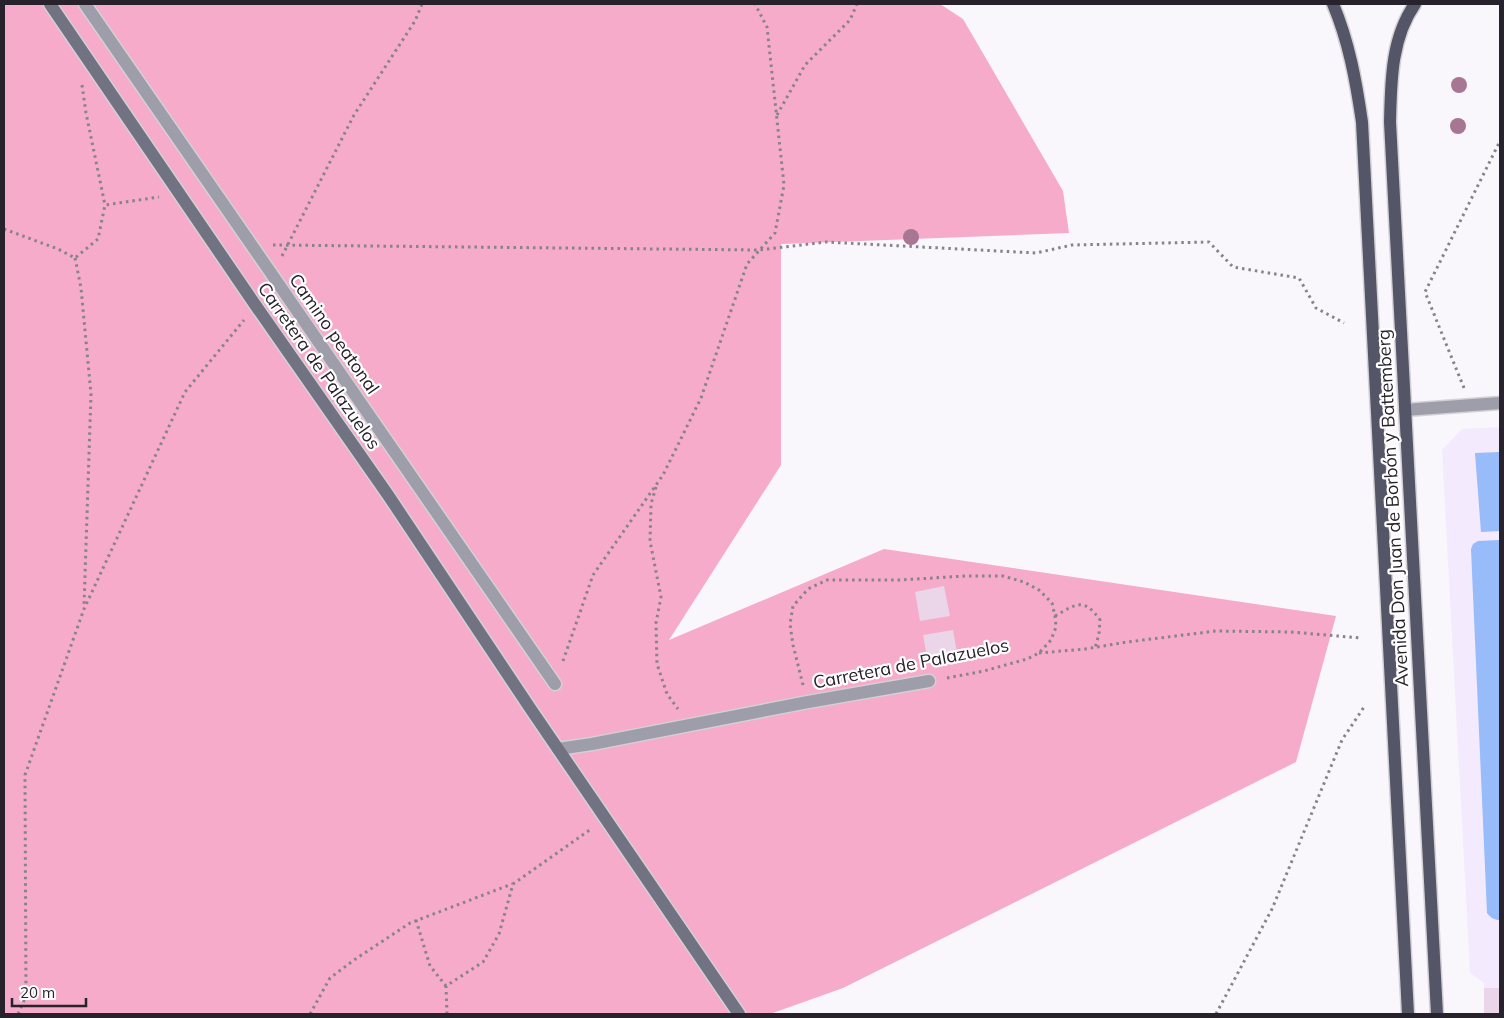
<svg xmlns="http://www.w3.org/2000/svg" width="1504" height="1018" font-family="Mulish,sans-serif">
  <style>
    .built { fill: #f3eafd }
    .green { fill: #f5abc9 }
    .water { fill: #98bbf9 }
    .building { fill: #ebd5e8 }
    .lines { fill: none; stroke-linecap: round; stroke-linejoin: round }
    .street-casing { stroke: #d3d1d6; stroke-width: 15 }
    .secondary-casing { stroke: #d3d1d6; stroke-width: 15 }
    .primary-casing { stroke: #d3d1d6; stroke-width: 15 }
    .path { stroke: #87838b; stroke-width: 3; stroke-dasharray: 2.5 4; stroke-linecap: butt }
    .street { stroke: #9d9ea9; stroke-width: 12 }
    .secondary { stroke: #727382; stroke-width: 12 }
    .primary { stroke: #545567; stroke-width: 12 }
    .tree { fill: #a77693 }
    .labels { text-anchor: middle; stroke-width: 4.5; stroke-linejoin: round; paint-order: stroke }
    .street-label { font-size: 18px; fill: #27222b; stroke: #fff }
  </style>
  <rect width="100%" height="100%" fill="#f9f7fc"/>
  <path class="built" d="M1500,427V1014H1484V983L1470,973L1442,450L1462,429Z"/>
  <path class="green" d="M4,4H940L963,19L1063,191L1069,233L781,244V465L669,640L884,549L1336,616L1296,762L843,988L770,1014H4Z"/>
  <g class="water">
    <path d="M1500,452V531L1481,532L1475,453Z"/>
    <path d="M1500,540V920C1494,920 1491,918 1487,913L1471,549L1473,544L1478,541Z"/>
  </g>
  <g class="building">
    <path d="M944,586L950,616L920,621L915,592Z"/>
    <path d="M953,630L958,658L928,663L923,635Z"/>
    <rect x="1484" y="988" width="16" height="26"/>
  </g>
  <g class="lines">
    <g class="street-casing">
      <g id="street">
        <path d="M85,4L555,684"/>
        <path d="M1405,410L1500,403"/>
        <path d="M558,749L592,744L808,702L929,681"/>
      </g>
    </g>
    <g class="secondary-casing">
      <path id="secondary" d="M50,4L256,306L388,495L530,708L739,1014"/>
    </g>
    <g class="primary-casing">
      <g id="primary">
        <path d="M1333,4C1349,42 1356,81 1362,122L1408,1014"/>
        <path d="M1415,4C1391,38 1391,82 1390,122L1437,1014"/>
      </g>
    </g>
    <g class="path">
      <path d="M82,85L86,113L105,205"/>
      <path d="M777,115L805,65L850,20L857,4"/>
      <path d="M4,229L58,249L75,258L98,239L105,205L159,197"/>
      <path d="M273,245L759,250L826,242L1036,253L1072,245L1209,242L1233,267L1299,278L1316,308L1344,323"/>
      <path d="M282,256L354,115L415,21L422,4"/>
      <path d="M75,258L81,288L91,394L84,606"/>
      <path d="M1464,388L1425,292L1500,141"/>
      <path d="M656,487L651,504L650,541L661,597L656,623L657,664L667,694L678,709"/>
      <path d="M1055,616C1076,604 1084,597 1100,620L1099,634L1095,648"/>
      <path d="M1039,653L1085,649L1127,642L1216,631L1291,632L1361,638"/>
      <path d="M563,661L593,575L663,475L701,398L747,264L775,233L784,185L767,27L755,4"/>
      <path d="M803,685L793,645L790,624L793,606L808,589L827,580H899L966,576H1003L1024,582L1039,590L1052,603L1055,616L1056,627L1051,640L1039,653L1027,659L984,671L947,678"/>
      <path d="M416,920L430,966L446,986"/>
      <path d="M18,1014L26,996L25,775L84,609L185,392L244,320"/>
      <path d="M310,1014L330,978L354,960L410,923L512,884"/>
      <path d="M447,1014L446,986L483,962L499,934L513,884L591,829"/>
      <path d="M1216,1014L1272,909L1342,740L1364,707"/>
    </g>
    <use href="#street" class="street"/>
    <use href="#secondary" class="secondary"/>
    <use href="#primary" class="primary"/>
  </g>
  <g class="tree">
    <circle cx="1459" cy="85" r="8"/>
    <circle cx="1458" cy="126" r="8"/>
    <circle cx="911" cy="237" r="8"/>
  </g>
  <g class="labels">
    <g class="street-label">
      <text transform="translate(334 334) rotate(55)" y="6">Camino peatonal</text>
      <text transform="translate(319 366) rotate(55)" y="6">Carretera de Palazuelos</text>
      <text transform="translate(1393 508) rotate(-93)" y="6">Avenida Don Juan de Borbón y Battemberg</text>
      <text transform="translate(911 664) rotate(-11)" y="6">Carretera de Palazuelos</text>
    </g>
  </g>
  <rect width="1504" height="1018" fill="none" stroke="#27222b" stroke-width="10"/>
  <path d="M12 998v8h74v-8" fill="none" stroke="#27222b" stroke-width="2.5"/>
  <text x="20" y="998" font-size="15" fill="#27222b" stroke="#ffffff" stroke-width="4" paint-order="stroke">20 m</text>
</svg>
